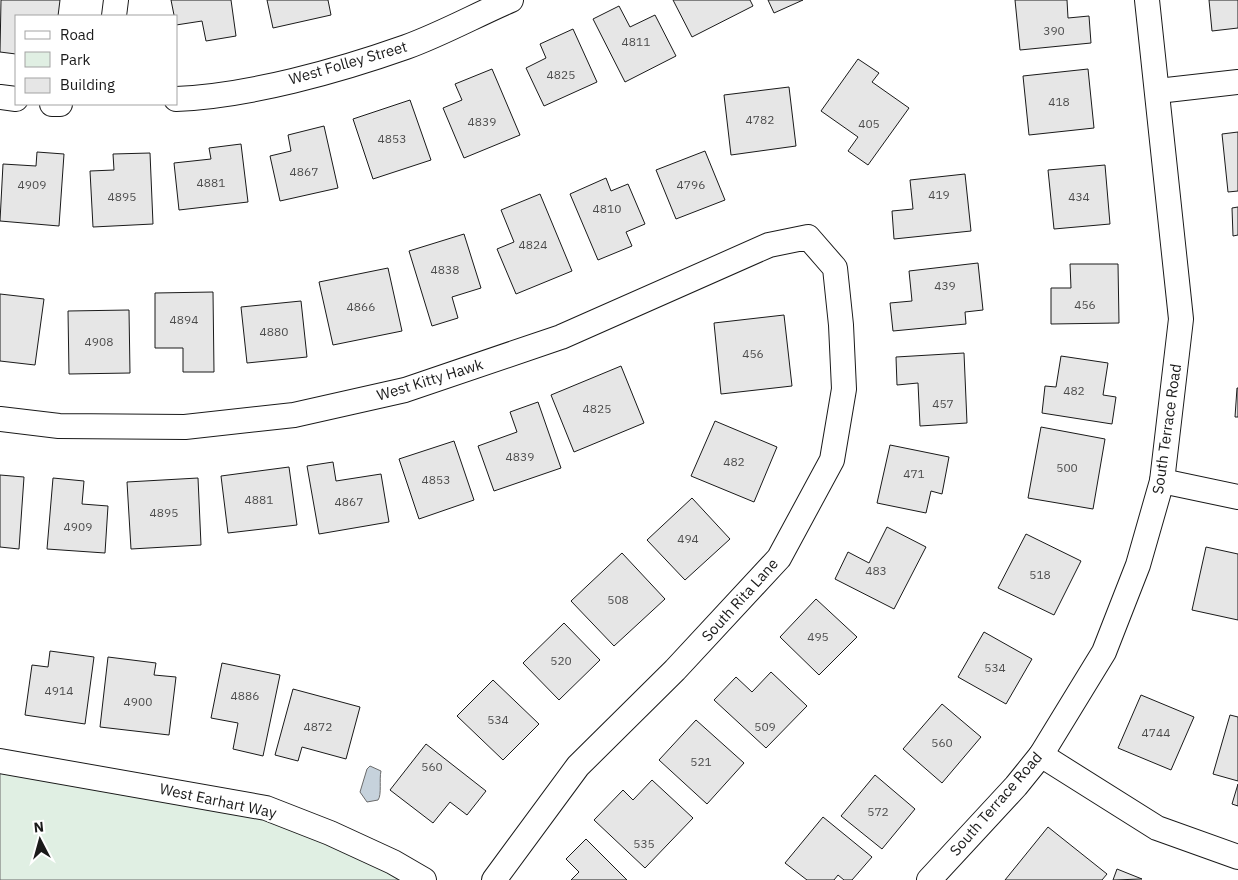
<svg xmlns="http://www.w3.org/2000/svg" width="1238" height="880" font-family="'IBM Plex Sans',sans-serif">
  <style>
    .green { fill: #e0efe3; stroke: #6a6a6a }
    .water { fill: #c6d2dc; stroke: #6a6a6a }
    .building { fill: #e6e6e6; stroke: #1a1a1a }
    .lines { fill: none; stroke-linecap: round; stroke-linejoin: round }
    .minor-casing { stroke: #1a1a1a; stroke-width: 26 }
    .minor { stroke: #fff; stroke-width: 24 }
    .labels { text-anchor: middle; stroke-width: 4; stroke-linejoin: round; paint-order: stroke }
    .number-label { font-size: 12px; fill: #4d4d4d }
    .street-label { font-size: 15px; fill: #1a1a1a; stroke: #fff }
  </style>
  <rect width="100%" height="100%" fill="#fff"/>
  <path class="green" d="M0,761L266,808L424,880H0Z"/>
  <path class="water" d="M370,766L381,771C379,779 382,795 378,800L367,802L360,792L367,769Z"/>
  <g class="building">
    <path d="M1,0H60L58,16H16V54L0,52Z"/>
    <path d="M171,0H231L236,36L206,41L202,21L176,25Z"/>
    <path d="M267,0H328L331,15L273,28Z"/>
    <path d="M673,0H750L753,6L692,37Z"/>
    <path d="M768,0H803L774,13Z"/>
    <path d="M1015,0H1067L1068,18L1089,16L1091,43L1020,50Z"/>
    <path d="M1209,0H1238V28L1212,31Z"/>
    <path d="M619,6L630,27L655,15L676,56L625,82L593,19Z"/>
    <path d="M573,29L597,82L544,106L526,68L546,58L540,44Z"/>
    <path d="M858,59L879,73L872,82L909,108L868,165L848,151L858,137L821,111Z"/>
    <path d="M492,69L520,135L464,158L443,108L462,100L455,84Z"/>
    <path d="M1088,69L1094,128L1029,135L1023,76Z"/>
    <path d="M789,87L796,146L731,155L724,95Z"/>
    <path d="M410,100L431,160L373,179L353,119Z"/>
    <path d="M324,126L338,188L280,201L270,156L291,151L288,135Z"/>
    <path d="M1238,132V191L1228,192L1222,134Z"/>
    <path d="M241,144L248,202L179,210L174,163L211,159L209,148Z"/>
    <path d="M705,151L725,200L676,219L656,170Z"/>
    <path d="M37,152L64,154L59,226L0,221L3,164L36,166Z"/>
    <path d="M150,153L153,224L93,227L90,171L114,170L113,154Z"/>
    <path d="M1105,165L1110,224L1054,229L1048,170Z"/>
    <path d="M965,174L971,231L894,239L892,211L913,209L910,180Z"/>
    <path d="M606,178L611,191L628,184L645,224L626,232L632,246L598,260L570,194Z"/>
    <path d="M540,194L572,271L516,294L497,249L514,242L501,210Z"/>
    <path d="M1238,207V235L1233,236L1232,208Z"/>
    <path d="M464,234L481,288L452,297L458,318L432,326L409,251Z"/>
    <path d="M978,263L983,310L965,312L966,324L893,331L890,303L912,301L909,271Z"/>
    <path d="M1070,264H1118L1119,323L1051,324V288H1071Z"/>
    <path d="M388,268L402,331L333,345L319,282Z"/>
    <path d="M213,292L214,372H183V348H155V293Z"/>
    <path d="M0,294L44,299L35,365L0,361Z"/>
    <path d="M301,301L307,357L247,363L241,307Z"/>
    <path d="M129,310L130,373L69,374L68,311Z"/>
    <path d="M784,315L792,386L721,394L714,323Z"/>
    <path d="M964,353L967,423L920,426L918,383L897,385L896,357Z"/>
    <path d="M1061,356L1108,363L1103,395L1116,397L1112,424L1042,413L1045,386L1056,387Z"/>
    <path d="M621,366L644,423L574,452L551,395Z"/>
    <path d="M1237,388H1238V417H1235Z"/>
    <path d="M538,402L561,468L494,491L478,446L517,432L510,412Z"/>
    <path d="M715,421L777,447L754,502L691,476Z"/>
    <path d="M1041,427L1105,439L1093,509L1028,498Z"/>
    <path d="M454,441L474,500L419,519L399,459Z"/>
    <path d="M890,445L949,457L942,494L931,491L926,513L877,503Z"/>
    <path d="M333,462L336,481L381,474L389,522L319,534L307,466Z"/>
    <path d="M289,467L297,525L228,533L221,476Z"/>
    <path d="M0,475L24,477L19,549L0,547Z"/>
    <path d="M53,478L84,481L82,504L108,506L105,553L47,549Z"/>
    <path d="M198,478L201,545L131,549L127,482Z"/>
    <path d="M692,498L730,539L685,580L647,540Z"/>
    <path d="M887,527L926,547L894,609L835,579L848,552L869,563Z"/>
    <path d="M1026,534L1081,561L1054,615L998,588Z"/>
    <path d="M1206,547L1238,554V620L1192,610Z"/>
    <path d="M622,553L665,599L614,646L571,601Z"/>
    <path d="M816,599L857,637L819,675L780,637Z"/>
    <path d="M564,623L600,660L559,700L523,663Z"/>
    <path d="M984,632L1032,659L1006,704L958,677Z"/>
    <path d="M50,651L94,657L85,724L25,715L32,665L48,667Z"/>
    <path d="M108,657L156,663L154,675L176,677L169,735L100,727Z"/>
    <path d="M222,663L280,675L263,756L233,749L238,723L211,718Z"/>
    <path d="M771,672L807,706L766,748L714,700L736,677L752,692Z"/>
    <path d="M493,680L539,724L503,760L457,716Z"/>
    <path d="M293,689L360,707L346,759L302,747L298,761L275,755Z"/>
    <path d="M1141,695L1194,717L1171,770L1118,748Z"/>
    <path d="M942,704L981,737L942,783L903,749Z"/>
    <path d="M1230,715L1238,717V781L1213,774Z"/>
    <path d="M696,720L744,763L707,804L659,760Z"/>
    <path d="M426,744L486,791L467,815L450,802L433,823L390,790Z"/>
    <path d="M875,775L915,809L882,849L841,816Z"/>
    <path d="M652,780L693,818L645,868L594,820L623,790L633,800Z"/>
    <path d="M1238,784V806L1232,804Z"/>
    <path d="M823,817L872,857L852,880H844L838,875L834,880H807L785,863Z"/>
    <path d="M1048,827L1107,874L1102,880H1005Z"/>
    <path d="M586,839L627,880H571L579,872L566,859Z"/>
    <path d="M1117,869L1142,879L1113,880Z"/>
  </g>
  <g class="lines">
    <g class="minor-casing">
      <g id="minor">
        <path d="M114,16L116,0"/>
        <path d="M1158,91L1238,82"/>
        <path d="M0,97L16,99"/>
        <path d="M176,99C249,96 338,71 406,47C442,34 476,15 511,0"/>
        <path d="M52,104H60"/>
        <path d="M0,419L59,426L185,427L294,415L405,390L561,337L769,245L808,237L835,268L841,325L844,389L832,460L779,558L675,670L578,766L494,880"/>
        <path d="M1162,481L1238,497"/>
        <path d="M1041,755L1157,828L1238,857"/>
        <path d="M0,761L266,808L330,833L393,862L424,880"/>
        <path d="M929,880L1016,786L1041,755L1104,652L1138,565L1162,481L1181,319L1147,0"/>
      </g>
    </g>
    <use href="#minor" class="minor"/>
  </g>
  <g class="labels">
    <g class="number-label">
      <text x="1054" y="35">390</text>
      <text x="636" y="46">4811</text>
      <text x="561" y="79">4825</text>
      <text x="1059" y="106">418</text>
      <text x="760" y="124">4782</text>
      <text x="482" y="126">4839</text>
      <text x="869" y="128">405</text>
      <text x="392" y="143">4853</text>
      <text x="304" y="176">4867</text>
      <text x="211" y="187">4881</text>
      <text x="32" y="189">4909</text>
      <text x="691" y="189">4796</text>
      <text x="939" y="199">419</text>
      <text x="122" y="201">4895</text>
      <text x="1079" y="201">434</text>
      <text x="607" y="213">4810</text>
      <text x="533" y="249">4824</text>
      <text x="445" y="274">4838</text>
      <text x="945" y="290">439</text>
      <text x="1085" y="309">456</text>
      <text x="361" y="311">4866</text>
      <text x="184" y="324">4894</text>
      <text x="274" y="336">4880</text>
      <text x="99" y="346">4908</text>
      <text x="753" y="358">456</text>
      <text x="1074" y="395">482</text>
      <text x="943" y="408">457</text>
      <text x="597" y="413">4825</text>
      <text x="520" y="461">4839</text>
      <text x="734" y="466">482</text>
      <text x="1067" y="472">500</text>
      <text x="914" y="478">471</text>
      <text x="436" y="484">4853</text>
      <text x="259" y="504">4881</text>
      <text x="349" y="506">4867</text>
      <text x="164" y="517">4895</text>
      <text x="78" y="531">4909</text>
      <text x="688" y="543">494</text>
      <text x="876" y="575">483</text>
      <text x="1040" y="579">518</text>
      <text x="618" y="604">508</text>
      <text x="818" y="641">495</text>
      <text x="561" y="665">520</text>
      <text x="995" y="672">534</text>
      <text x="59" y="695">4914</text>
      <text x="245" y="700">4886</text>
      <text x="138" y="706">4900</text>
      <text x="498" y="724">534</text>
      <text x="318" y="731">4872</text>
      <text x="765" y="731">509</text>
      <text x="1156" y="737">4744</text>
      <text x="942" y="747">560</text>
      <text x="701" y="766">521</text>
      <text x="432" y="771">560</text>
      <text x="878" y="816">572</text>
      <text x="644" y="848">535</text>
    </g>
    <g class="street-label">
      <text transform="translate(348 63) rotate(-16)" y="5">West Folley Street</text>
      <text transform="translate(430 380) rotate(-17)" y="5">West Kitty Hawk</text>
      <text transform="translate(1167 429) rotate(-82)" y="5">South Terrace Road</text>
      <text transform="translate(740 600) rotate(-48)" y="5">South Rita Lane</text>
      <text transform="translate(218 801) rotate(12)" y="5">West Earhart Way</text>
      <text transform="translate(996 804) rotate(-49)" y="5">South Terrace Road</text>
    </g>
  </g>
  <rect x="15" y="15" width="162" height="90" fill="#ffffff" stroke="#a3a3a3"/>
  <rect x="25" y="31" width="25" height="8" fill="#ffffff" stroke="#a3a3a3"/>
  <text x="60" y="40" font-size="15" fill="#1a1a1a">Road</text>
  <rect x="25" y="52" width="25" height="15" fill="#e0efe3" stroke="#a3a3a3"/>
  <text x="60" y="65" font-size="15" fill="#1a1a1a">Park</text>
  <rect x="25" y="78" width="25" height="15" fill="#e6e6e6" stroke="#a3a3a3"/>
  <text x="60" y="90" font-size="15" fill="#1a1a1a">Building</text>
  <g transform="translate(40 840) rotate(354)" stroke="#ffffff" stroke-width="4" paint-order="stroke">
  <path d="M0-4L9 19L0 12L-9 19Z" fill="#1a1a1a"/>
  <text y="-8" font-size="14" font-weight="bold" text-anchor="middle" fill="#1a1a1a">N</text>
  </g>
</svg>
